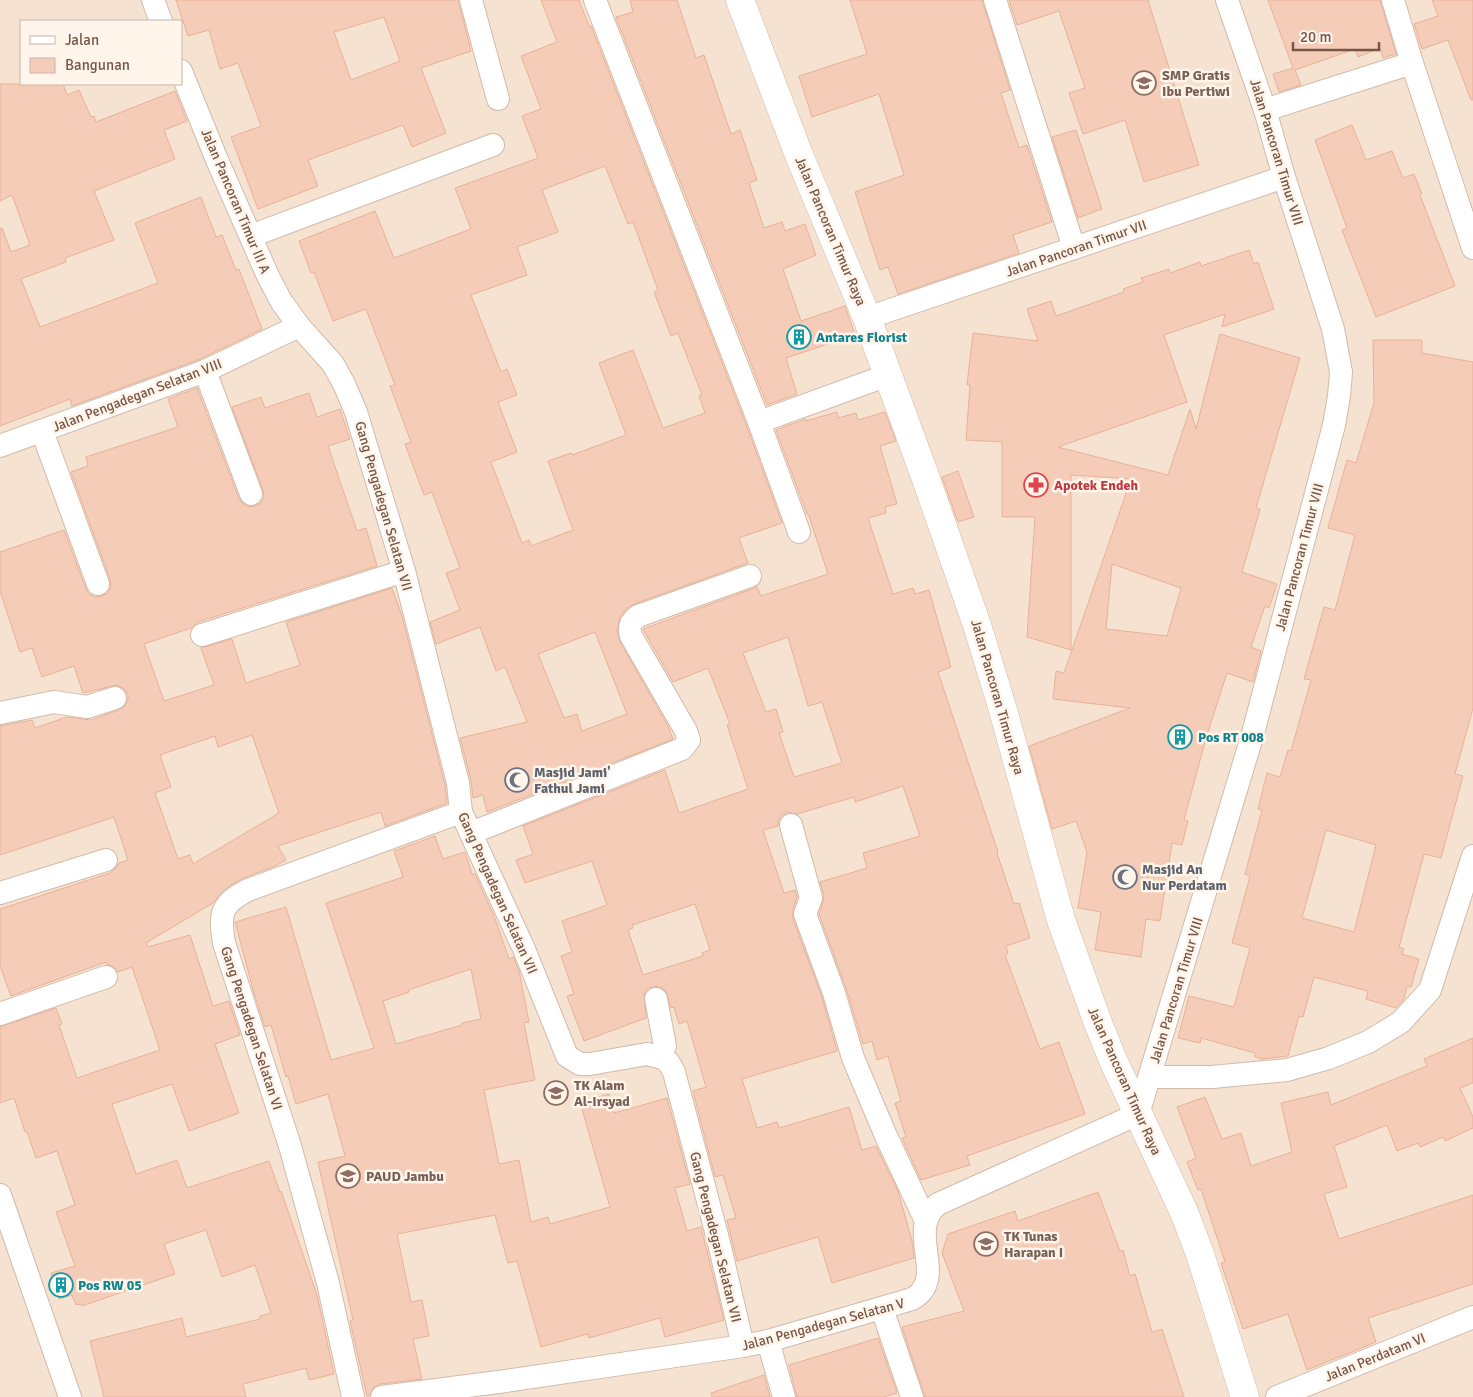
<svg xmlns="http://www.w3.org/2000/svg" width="1473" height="1397" font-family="Signika,sans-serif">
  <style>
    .residential { fill: #f6e2d0; fill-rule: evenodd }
    .building { fill: #f5ccb8; stroke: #e9b197; fill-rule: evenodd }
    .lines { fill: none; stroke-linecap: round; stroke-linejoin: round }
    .street-casing { stroke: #d2baab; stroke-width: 24 }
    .secondary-casing { stroke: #d5b9a8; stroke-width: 29 }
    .street { stroke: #fff; stroke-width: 22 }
    .secondary { stroke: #fff; stroke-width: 28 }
    .labels { text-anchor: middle; stroke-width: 5; stroke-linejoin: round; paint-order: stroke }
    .education-label { font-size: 14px; font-weight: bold; fill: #785e54; stroke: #fff5ea; text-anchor: start }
    .street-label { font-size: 14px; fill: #775547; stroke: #fff5ea }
    .culture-label { font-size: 14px; font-weight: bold; fill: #0d838f; stroke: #fff5ea; text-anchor: start }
    .health-label { font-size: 14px; font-weight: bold; fill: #be3a42; stroke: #fff5ea; text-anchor: start }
    .worship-label { font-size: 14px; font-weight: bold; fill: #5b616d; stroke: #fff5ea; text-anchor: start }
  </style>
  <rect width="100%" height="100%" fill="#fef1e2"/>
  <path class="residential" d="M0,0H1473V1397H0ZM21,21H181V84H21Z"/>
  <g class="building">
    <path d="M176,0H458L471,51L421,68L446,133L412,147L403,125L308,160L318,186L258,209L231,137L261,126L238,63L220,69L209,30L188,36ZM384,17L400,61L351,80L334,32Z"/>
    <path d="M541,0H579L589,26H591L747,427L782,523L739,538L748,563L634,604L626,609L620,617L617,630L620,642L668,726L673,739L487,812L483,795L473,798L471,780L460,738L527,722L505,667L496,671L480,627L436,644L430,622L460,610L446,573L460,568L432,492L424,495L405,444L411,442L390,386L395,385L366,309L333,321L314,272L311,273L299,241L375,211L394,258L471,229L455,188L538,158L522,116L541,109L521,56L557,42ZM605,166L628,224L633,222L658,290L654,292L671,336L678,333L702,395L699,396L705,413L663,428L633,350L599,363L626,435L572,455L571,453L548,461L573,530L531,546L529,540L522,543L491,462L517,452L498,402L517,395L507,369L501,372L471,295L527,275L517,247L558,232L542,190ZM595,632L627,714L582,731L577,714L564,718L538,654Z"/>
    <path d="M630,0H677L696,58L704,55L731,134L740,130L757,180L749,183L764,228L782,222L785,231L805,224L816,255L783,269L801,321L845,306L855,335L786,358L797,394L767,405L616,17L633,12Z"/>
    <path d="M850,0H982L1010,90L1001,93L1019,148L1027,145L1052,222L1013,235L1019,253L898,294L888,267L880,270L855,192L904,175L879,94L812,117L799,76L867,54Z"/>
    <path d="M1009,0H1148L1199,165L1144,182L1125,120L1083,134L1069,93L1085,88L1059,11L1017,25Z"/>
    <path d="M1268,0H1380L1396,54L1383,58L1380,48L1358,57L1355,49L1295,70L1301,85L1279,92L1273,74L1293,68Z"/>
    <path d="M1432,0H1473V100H1471L1448,40L1422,49L1414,24L1438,16Z"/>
    <path d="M0,84H63L67,95L79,90L91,117L94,116L96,122L175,91L187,121L164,130L175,159L94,191L114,240L65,258L66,262L21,279L40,327L158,283L135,223L201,197L216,237L222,235L236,270L239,269L262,329L200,359L72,406L70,399L0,426V229L2,228L11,252L30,245L12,195L0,201Z"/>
    <path d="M1352,125L1366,160L1392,151L1403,178L1414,174L1422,194L1420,195L1455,286L1376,317L1342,230L1347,228L1315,140Z"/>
    <path d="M1076,130L1102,209L1078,218L1052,137Z"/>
    <path d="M1249,250L1254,264L1258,262L1274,309L1222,327L1225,314L1164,335L1187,402L1058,447L1168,475L1190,409L1196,429L1220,334L1300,358L1256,508L1260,509L1242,572L1277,584L1269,608L1265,606L1251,647L1261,651L1253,682L1227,673L1206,738L1184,820L1188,821L1182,845L1172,843L1160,921L1146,919L1141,957L1095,950L1101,912L1078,908L1087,852L1076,821L1052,829L1029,746L1130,708L1053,699L1056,671L1064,673L1131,479L1071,475V650L1027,637L1035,517H1002V442L966,440L970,385H967L973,333L1038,341L1027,309L1051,301L1056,316L1124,292L1123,289L1143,282L1141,278L1169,269L1170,273L1200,262L1201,266ZM1112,564L1181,588L1167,636L1106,629Z"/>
    <path d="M1373,340H1422V353L1473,362V708L1455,774L1463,776L1441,858L1424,854L1399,947L1404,949L1402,954L1419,959L1411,987L1407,986L1404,999L1396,1008L1366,999L1368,991L1314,977L1303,1017L1299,1016L1288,1056L1262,1059L1255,1057V1053L1201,1038L1200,1043L1178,1038L1189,996L1234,1007L1250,948L1232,943L1250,876L1245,874L1262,810L1258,809L1267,773L1280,777L1288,750L1291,751L1311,680L1304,679L1324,607L1335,610L1355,535L1328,528L1347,460L1356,463L1374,403ZM1326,830L1376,845L1354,932L1302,918Z"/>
    <path d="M197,388L239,499L243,504L249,507L255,506L261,503L264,497L263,490L232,407L261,397L265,408L309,393L317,417L340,409L350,439L328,446L357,531L366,528L377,566L198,622L191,628L144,644L164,701L214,685L201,648L232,639L246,683L300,665L286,622L392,588L402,616L445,785L447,803L385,826L381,812L278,846L286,860L275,866L243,878L232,884L223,891L213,903L146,943L148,947L190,935L213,1006L229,1001L240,1035L215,1044L239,1113L189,1131L172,1084L112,1104L136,1174L177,1160L187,1188L269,1161L280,1192L281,1191L317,1295L334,1374L309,1380L306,1368L243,1384L246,1397H104L90,1341L182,1318L186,1337L260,1319V1316L271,1313L255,1265L222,1277L206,1230L164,1244L175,1274L82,1306L81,1304L76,1305L72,1295L59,1299L51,1273L75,1266L56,1212L75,1205L57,1151L36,1158L27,1132H25L14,1098L0,1103V1027L56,1008L62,1024L59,1025L77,1078L160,1050L132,967L118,972L114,967L107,964L106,962L11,996L0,966V909L110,873L116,868L119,863L128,860L114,817L0,855V726L32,720L35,728L67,717L91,720L119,710L125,706L128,700V694L124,689L117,685L83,693L74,666L42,677L32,648L20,652L0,591V552L64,530L86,589L89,594L95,597L102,596L108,593L111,587L110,579L71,472L88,466L86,457L178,427L168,399ZM252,735L279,813L193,864L190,855L178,859L155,793L171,787L160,755L215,736L218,747Z"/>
    <path d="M837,412L838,418L856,413L858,420L885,412L896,441L880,446L897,504L885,507L886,513L868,518L893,594L913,588L915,594L929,590L951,667L938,672L998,852L997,853L1014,904L1019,903L1030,938L1006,946L1008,953L1005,955L1040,1049L1059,1042L1085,1114L967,1156L970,1165L921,1180L902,1138L906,1137L895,1103L901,1101L888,1056L877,1060L872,1041L863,1044L846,988L819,914L823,903L824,895L820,882L867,868L863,853L920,836L903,786L855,802L854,797L797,814L788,812L782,815L778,821V826L763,830L784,893L795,890L797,897L793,909V919L822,997L837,1051L742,1079L757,1128L777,1122L779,1128L849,1107L862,1150L876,1146L898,1191L912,1241L914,1258L832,1283L818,1237L737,1261L727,1220L736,1218L723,1175L715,1177L693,1091L706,1087L687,1021L679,1024L674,1007L671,1008L666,991L661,987L654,986L647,989L644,995L646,1018L584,1041L567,996L574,994L561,956L572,952L562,921L607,905L592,861L525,883L516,860L533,854L523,826L665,770L679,813L748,789L727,725L730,724L708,668L673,682L643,629L757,587L761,596L828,574L809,516L807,514L776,430L806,419V421ZM788,637L808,706L822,702L842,763L794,777L779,733L783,732L776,709L766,712L743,653ZM695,904L710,950L702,953L703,956L643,975L628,930L633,928L632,925Z"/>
    <path d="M958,471L974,517L958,522L942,477Z"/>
    <path d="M435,836L443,859L465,852L472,874H475L494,916L509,959L513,957L519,971L529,1022L524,1023L535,1080L484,1090L499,1164L519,1160L531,1222L548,1217L550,1224L610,1207L580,1102L609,1094L614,1113L667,1098L690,1184L675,1188L687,1231L701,1227L724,1320L665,1337L660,1318L589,1338L587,1334L541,1347L517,1261L508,1263L495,1215L397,1234L411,1302L422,1300L429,1336L413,1339L422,1379L380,1384L374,1387L369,1396H367L350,1321L353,1320L318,1162L345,1156L328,1094L296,1104L288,1076L286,1077L271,1025L265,1027L254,993L235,922L286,907L331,1060L374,1048L326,903L403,877L394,851ZM471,969L481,1019L462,1023V1025L396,1044L383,1001L409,992L408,990Z"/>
    <path d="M1473,1038V1083L1460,1088L1473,1117V1128L1445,1141L1443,1137L1420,1147L1418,1143L1397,1151L1387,1125L1334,1146L1347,1187L1324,1194L1339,1239L1473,1195V1284L1368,1318L1376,1342L1307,1370L1288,1314L1243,1329L1221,1263L1225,1262L1201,1189L1198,1190L1187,1162L1196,1158L1177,1107L1205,1097L1222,1139L1241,1133L1251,1166L1292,1152L1281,1103L1328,1092L1331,1105L1427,1066L1424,1059Z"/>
    <path d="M1098,1192L1120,1251L1123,1250L1130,1276L1135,1274L1152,1332L1162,1329L1184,1397H925L902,1327L964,1311L942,1253L948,1234L1015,1211L1018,1221Z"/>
    <path d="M878,1338L897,1393L883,1397H797L789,1365Z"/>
    <path d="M764,1375L770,1397H712L711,1393Z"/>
  </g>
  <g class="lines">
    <g class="street-casing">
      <g id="street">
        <path d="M153,0L161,21"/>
        <path d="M471,0L498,99"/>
        <path d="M595,0L759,422L799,532"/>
        <path d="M995,0L1074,248"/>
        <path d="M1393,0L1412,63"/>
        <path d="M181,71L217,160L267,274L281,301L299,326L333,364L344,384L356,412L404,571L458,783L461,812L524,949L567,1056L580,1064H590L647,1054L663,1058L669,1063L674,1072L719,1243L743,1346"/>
        <path d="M1265,110L1412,63L1473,248"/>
        <path d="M251,236L493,145"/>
        <path d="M867,318L1284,177"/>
        <path d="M205,371L251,494"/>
        <path d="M759,422L888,375"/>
        <path d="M42,431L98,584"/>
        <path d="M0,446L205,371L299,326"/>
        <path d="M202,635L404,571"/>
        <path d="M0,713L54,702L87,707L115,698"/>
        <path d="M791,825L811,898L805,914L834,993L853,1058L886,1136L926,1221"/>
        <path d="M471,833L682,749L689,740L686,731L631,636C628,627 630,622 638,616L750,576"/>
        <path d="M0,893L106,860"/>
        <path d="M656,999L665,1046L660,1057"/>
        <path d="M0,1014L106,977"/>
        <path d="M1150,1077H1212L1287,1070L1329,1058L1368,1042L1401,1022L1430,990L1473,856"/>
        <path d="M0,1195L70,1397"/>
        <path d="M882,1309L912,1397"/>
        <path d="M768,1341L784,1397"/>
        <path d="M353,1397L328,1283L290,1146L224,943C219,913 221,904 248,890L461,812"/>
        <path d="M382,1397L506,1381L743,1346L768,1341L912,1299C915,1297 919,1295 921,1292C941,1269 908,1227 938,1204L1138,1114L1252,737L1334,425L1339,396L1341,372L1333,329L1284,177L1265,110L1227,0"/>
        <path d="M1277,1397L1473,1317"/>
      </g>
    </g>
    <g class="secondary-casing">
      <path id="secondary" d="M740,0L799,155L867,318L925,476L977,625L1003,710L1061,920L1098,1023L1113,1060L1184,1212L1200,1254L1245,1397"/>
    </g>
    <use href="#street" class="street"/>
    <use href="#secondary" class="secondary"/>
  </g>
  <defs>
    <g id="school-ring" transform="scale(1.25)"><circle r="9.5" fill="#fff5ea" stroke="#8d6e63" stroke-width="1.5"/><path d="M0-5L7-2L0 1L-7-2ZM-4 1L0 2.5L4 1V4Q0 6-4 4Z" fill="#8d6e63"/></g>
    <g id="building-ring" transform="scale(1.25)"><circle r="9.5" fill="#fff5ea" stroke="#0f9aa8" stroke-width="1.5"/><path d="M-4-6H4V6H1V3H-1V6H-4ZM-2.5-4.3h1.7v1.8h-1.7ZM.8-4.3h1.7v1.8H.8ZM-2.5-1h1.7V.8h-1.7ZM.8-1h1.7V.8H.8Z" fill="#0f9aa8"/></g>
    <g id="pharmacy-ring" transform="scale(1.25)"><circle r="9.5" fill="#fff5ea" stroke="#e0444e" stroke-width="1.5"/><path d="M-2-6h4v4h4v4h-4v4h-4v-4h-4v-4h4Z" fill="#e0444e"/></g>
    <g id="mosque-ring" transform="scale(1.25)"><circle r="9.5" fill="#fff5ea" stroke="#6b7280" stroke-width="1.5"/><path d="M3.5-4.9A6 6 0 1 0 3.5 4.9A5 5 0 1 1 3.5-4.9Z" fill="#6b7280"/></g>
  </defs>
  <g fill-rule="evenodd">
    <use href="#school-ring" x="1144" y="83"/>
    <use href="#building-ring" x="799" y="337"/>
    <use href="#pharmacy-ring" x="1036" y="485"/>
    <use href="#building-ring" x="1180" y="737"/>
    <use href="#mosque-ring" x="517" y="780"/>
    <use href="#mosque-ring" x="1125" y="877"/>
    <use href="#school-ring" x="556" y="1093"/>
    <use href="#school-ring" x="348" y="1176"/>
    <use href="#school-ring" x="986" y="1244"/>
    <use href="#building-ring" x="61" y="1285"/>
  </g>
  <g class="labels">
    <g class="education-label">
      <text x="1162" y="80">SMP Gratis<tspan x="1162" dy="16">Ibu Pertiwi</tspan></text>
      <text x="574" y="1090">TK Alam<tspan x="574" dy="16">Al-Irsyad</tspan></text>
      <text x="366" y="1181">PAUD Jambu</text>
      <text x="1004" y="1241">TK Tunas<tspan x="1004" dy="16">Harapan I</tspan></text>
    </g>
    <g class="street-label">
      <text transform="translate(1277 152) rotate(73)" y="5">Jalan Pancoran Timur VIII</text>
      <text transform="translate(236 201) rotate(67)" y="5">Jalan Pancoran Timur III A</text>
      <text transform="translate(831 231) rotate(67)" y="5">Jalan Pancoran Timur Raya</text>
      <text transform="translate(1076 248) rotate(-19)" y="5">Jalan Pancoran Timur VII</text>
      <text transform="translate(137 395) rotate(-21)" y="5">Jalan Pengadegan Selatan VIII</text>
      <text transform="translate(384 506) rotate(74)" y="5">Gang Pengadegan Selatan VII</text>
      <text transform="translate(1299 557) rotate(-75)" y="5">Jalan Pancoran Timur VIII</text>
      <text transform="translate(998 697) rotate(74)" y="5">Jalan Pancoran Timur Raya</text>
      <text transform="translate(498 893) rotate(66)" y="5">Gang Pengadegan Selatan VII</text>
      <text transform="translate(1176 990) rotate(-73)" y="5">Jalan Pancoran Timur VIII</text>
      <text transform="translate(252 1028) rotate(72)" y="5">Gang Pengadegan Selatan VI</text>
      <text transform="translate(1125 1081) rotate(66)" y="5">Jalan Pancoran Timur Raya</text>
      <text transform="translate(716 1237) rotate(76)" y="5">Gang Pengadegan Selatan VII</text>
      <text transform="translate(823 1324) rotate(-15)" y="5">Jalan Pengadegan Selatan V</text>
      <text transform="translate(1375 1357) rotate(-22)" y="5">Jalan Perdatam VI</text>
    </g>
    <g class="culture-label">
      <text x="816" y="342">Antares Florist</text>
      <text x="1198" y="742">Pos RT 008</text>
      <text x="78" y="1290">Pos RW 05</text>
    </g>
    <g class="health-label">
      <text x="1054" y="490">Apotek Endeh</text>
    </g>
    <g class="worship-label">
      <text x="534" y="777">Masjid Jami'<tspan x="534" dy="16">Fathul Jami</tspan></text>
      <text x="1142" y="874">Masjid An<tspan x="1142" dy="16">Nur Perdatam</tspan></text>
    </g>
  </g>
  <rect x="20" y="20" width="162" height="65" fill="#fff5ea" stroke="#c9b5a9"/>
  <rect x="30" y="36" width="25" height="8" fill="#ffffff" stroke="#c9b5a9"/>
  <text x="65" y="45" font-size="15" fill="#775547">Jalan</text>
  <rect x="30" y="58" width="25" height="15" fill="#f5ccb8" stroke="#c9b5a9"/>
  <text x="65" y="70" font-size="15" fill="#775547">Bangunan</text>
  <path d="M1293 42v8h86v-8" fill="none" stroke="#775547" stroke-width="2.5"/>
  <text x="1300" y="42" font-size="15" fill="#775547" stroke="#fff5ea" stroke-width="4" paint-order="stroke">20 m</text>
</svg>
